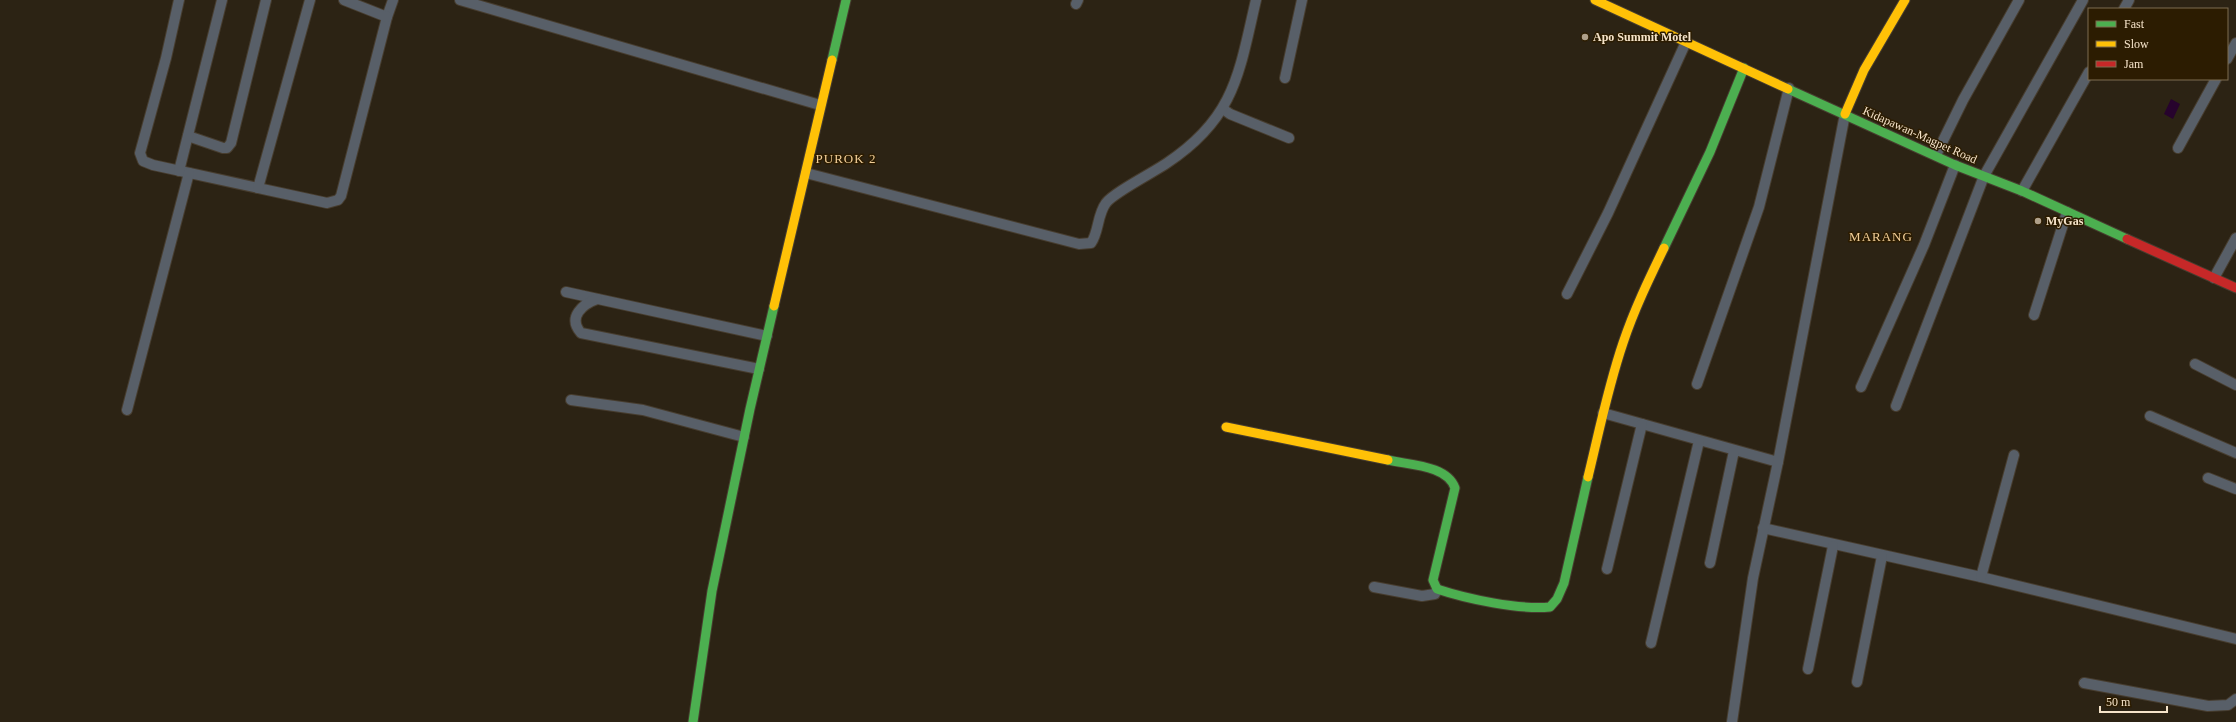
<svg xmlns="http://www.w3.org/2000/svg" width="2236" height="722" font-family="Georgia,serif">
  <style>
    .water { fill: #27032d }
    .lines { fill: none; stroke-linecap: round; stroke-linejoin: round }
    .street-casing { stroke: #473d2f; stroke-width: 12 }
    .fast-casing { stroke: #473d2f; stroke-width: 11 }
    .slow-casing { stroke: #473d2f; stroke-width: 11 }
    .jam-casing { stroke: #473d2f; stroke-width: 11 }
    .street { stroke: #585f68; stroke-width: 10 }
    .fast { stroke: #4caf50; stroke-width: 9 }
    .slow { stroke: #ffc107; stroke-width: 9 }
    .jam { stroke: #c62828; stroke-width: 9 }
    .poi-dot { fill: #afa08a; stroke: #2c1c01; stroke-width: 1.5 }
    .labels { text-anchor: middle; stroke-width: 3; stroke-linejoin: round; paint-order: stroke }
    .poi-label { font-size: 12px; font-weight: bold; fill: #f6e4ca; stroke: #2c1c01; text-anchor: start }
    .street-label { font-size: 12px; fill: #f6e4ca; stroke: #2c1c01 }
    .neighbourhood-label { font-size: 13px; letter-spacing: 1px; fill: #f1ce98; stroke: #2c1c01 }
  </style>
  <rect width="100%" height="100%" fill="#2c2314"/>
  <path class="water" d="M2171,99L2180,104L2173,119L2164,114Z"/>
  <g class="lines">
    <g class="street-casing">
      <g id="street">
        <path d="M179,0L166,58L140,153L143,161L153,165L327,203L338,200L341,196L387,17L393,0"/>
        <path d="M344,0L387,17"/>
        <path d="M460,0L820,105"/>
        <path d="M1076,4L1078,0"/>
        <path d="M2124,9L2129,0"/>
        <path d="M2227,59L2236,43"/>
        <path d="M1285,78L1302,0"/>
        <path d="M1223,109L1230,114L1289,138"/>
        <path d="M188,136L223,148H227L231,143L266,0"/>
        <path d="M2178,148L2216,79"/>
        <path d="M1936,155L1963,100L2019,0"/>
        <path d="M179,171L222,0"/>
        <path d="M806,173L1079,244L1091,243C1099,232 1097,215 1106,203C1113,193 1154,172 1167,163C1235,118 1239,73 1256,0"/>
        <path d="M258,188L310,0"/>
        <path d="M2022,191L2089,72"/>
        <path d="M2214,278L2236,238"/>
        <path d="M566,292L767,336"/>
        <path d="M1567,294L1608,213L1686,42"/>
        <path d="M597,299C583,304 567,317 581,333L759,369"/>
        <path d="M2034,315L2067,212"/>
        <path d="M2195,364L2236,385"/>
        <path d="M1697,384L1759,207L1789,88"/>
        <path d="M1861,387L1924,245L1955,165"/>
        <path d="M571,400L643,410L744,437"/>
        <path d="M1896,406L1984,176L2083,0"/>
        <path d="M127,410L189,173"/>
        <path d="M1603,413L1778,462"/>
        <path d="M2150,416L2236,453"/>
        <path d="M2208,478L2236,489"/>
        <path d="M1763,528L1981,577L2236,639"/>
        <path d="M1710,563L1734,451"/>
        <path d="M1607,569L1642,424"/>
        <path d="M1981,577L2014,455"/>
        <path d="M1374,587L1422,596L1435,594L1437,589"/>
        <path d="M1651,643L1699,441"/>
        <path d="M1808,669L1833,546"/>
        <path d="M1857,682L1882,556"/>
        <path d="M2084,683L2208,706L2228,705L2236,699"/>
        <path d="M1732,722L1753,578L1778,462L1845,114"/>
      </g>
    </g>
    <g class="fast-casing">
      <g id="fast">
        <path d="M832,60L846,0"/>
        <path d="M1788,89L1955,165L2022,191L2127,239"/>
        <path d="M1664,248L1710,152L1744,68"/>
        <path d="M1388,460C1409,465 1447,465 1455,488L1433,580L1437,589C1467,599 1519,610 1550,607L1557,599L1564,583L1588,477"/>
        <path d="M693,722L712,591L750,409L774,306"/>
      </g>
    </g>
    <g class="slow-casing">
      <g id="slow">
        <path d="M1595,0L1788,89"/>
        <path d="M1845,114L1864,70L1905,0"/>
        <path d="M774,306L832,60"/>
        <path d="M1226,427L1388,460"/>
        <path d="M1588,477C1599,432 1608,387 1623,343C1634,310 1649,279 1664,248"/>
      </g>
    </g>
    <g class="jam-casing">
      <path id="jam" d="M2127,239L2236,288"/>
    </g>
    <use href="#street" class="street"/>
    <use href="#fast" class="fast"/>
    <use href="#slow" class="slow"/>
    <use href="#jam" class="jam"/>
  </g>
  <g class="poi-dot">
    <circle cx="1585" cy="37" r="4"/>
    <circle cx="2038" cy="221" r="4"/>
  </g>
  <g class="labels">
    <g class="poi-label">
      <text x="1593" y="41">Apo Summit Motel</text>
      <text x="2046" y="225">MyGas</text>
    </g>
    <g class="street-label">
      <text transform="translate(1920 135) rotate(24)" y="4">Kidapawan-Magpet Road</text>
    </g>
    <g class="neighbourhood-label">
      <text x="846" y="163">PUROK 2</text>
      <text x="1881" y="241">MARANG</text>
    </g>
  </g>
  <rect x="2088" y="8" width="140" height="72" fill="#2c1c01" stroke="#7d6c51"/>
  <rect x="2096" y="21" width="20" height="6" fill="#4caf50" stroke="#7d6c51"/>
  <text x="2124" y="28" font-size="12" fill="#f6e4ca">Fast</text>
  <rect x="2096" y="41" width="20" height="6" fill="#ffc107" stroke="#7d6c51"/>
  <text x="2124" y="48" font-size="12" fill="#f6e4ca">Slow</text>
  <rect x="2096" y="61" width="20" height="6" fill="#c62828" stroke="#7d6c51"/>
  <text x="2124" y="68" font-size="12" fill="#f6e4ca">Jam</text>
  <path d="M2100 706v6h67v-6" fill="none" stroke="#f6e4ca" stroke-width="2"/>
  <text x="2106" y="706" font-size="12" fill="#f6e4ca" stroke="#2c1c01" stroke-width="3" paint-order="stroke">50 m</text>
</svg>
